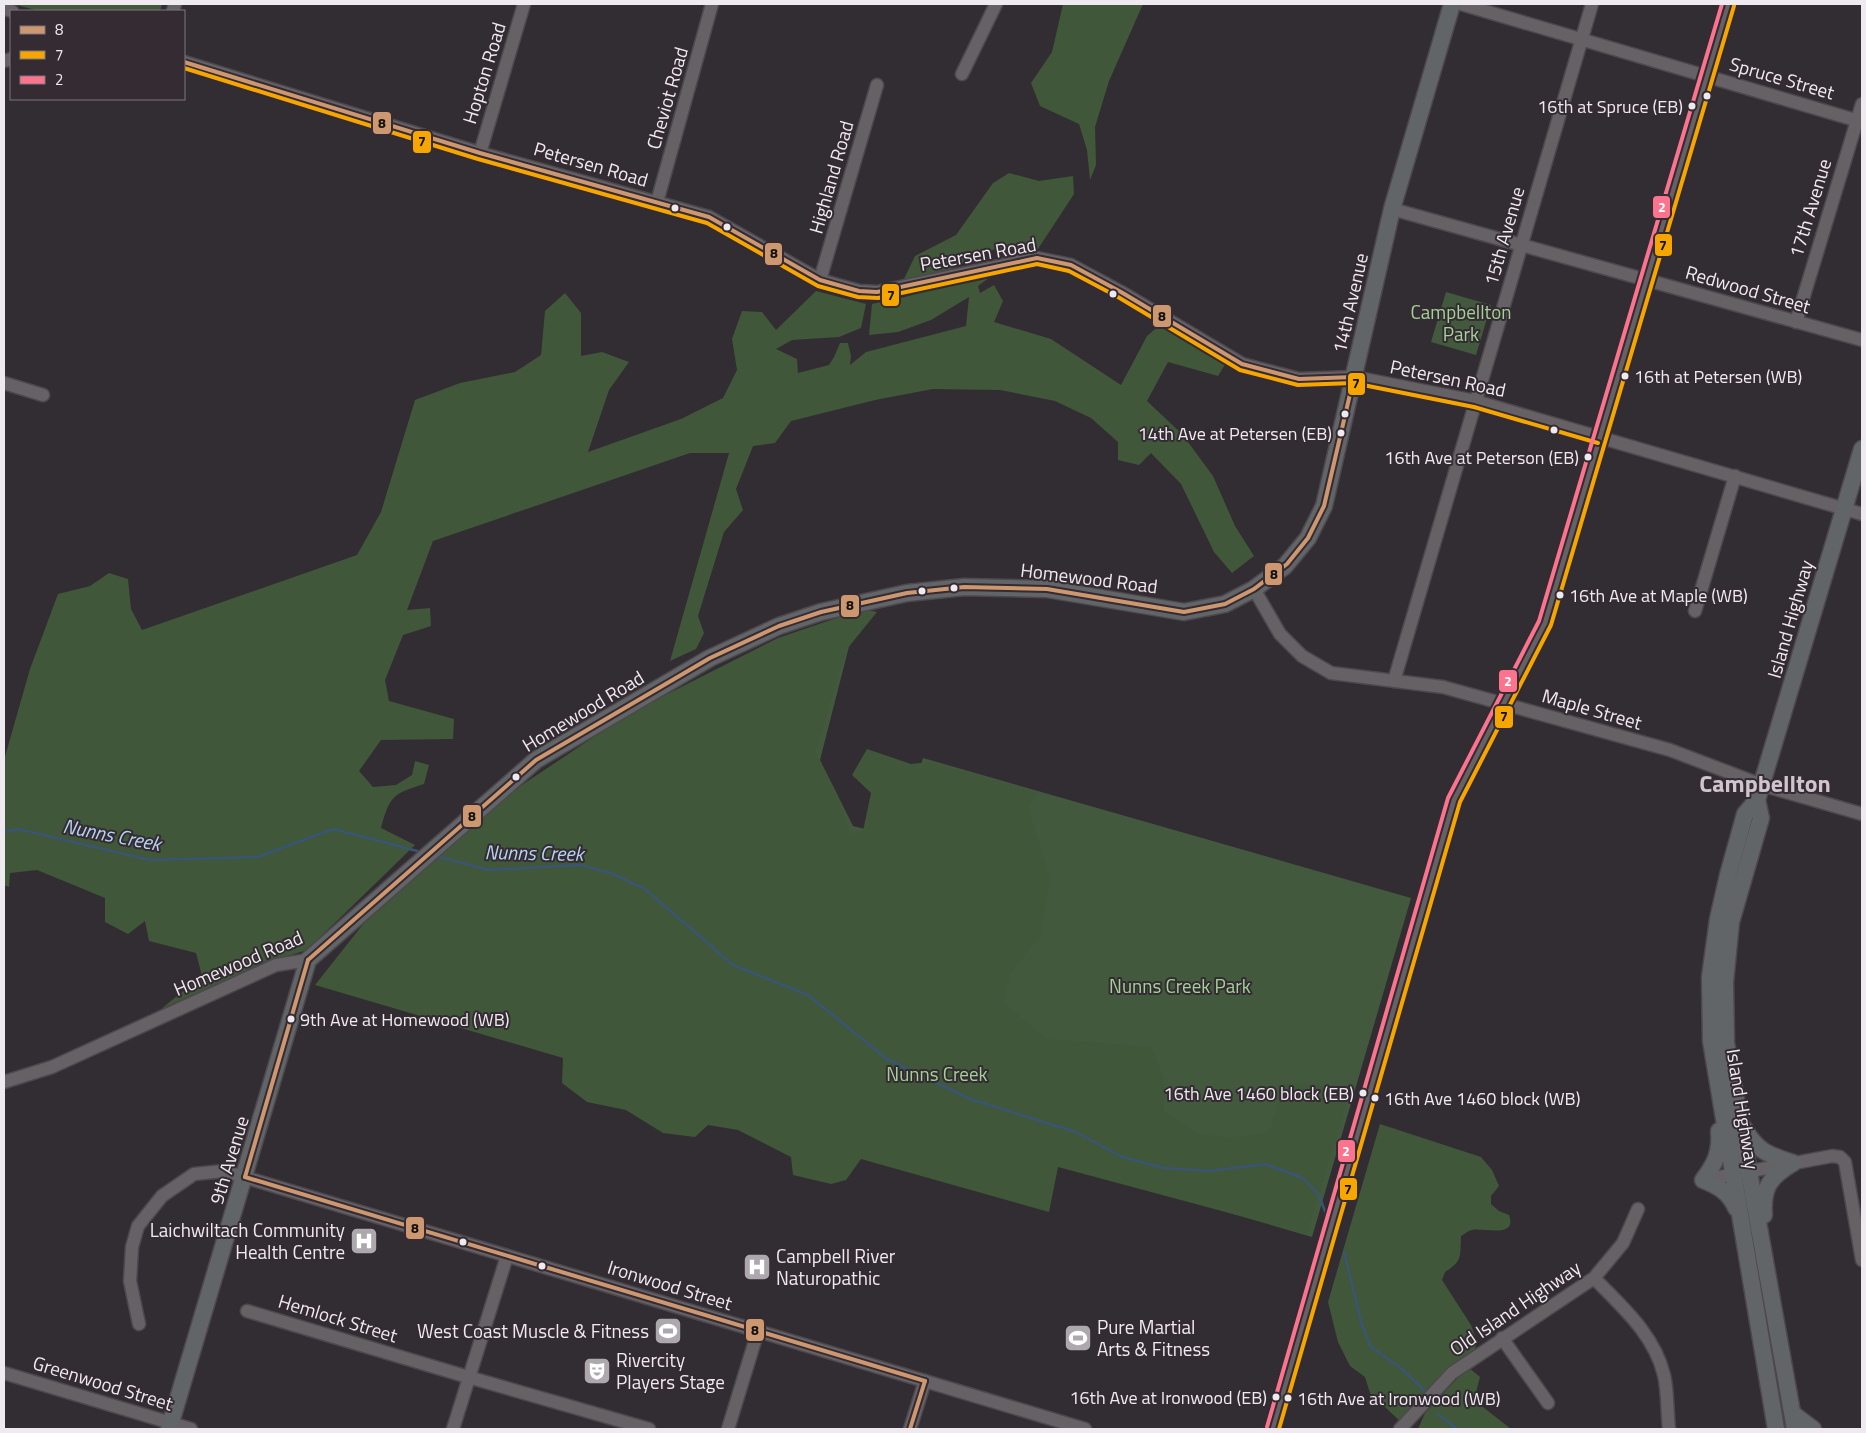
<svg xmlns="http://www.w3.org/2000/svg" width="1866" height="1433" font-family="'Titillium Web',sans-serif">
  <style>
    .green { fill: #43593e }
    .forest { fill: #40573a }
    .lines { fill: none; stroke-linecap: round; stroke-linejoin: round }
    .stream { stroke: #395573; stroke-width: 2.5 }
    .minor-casing { stroke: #4d484d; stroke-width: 15 }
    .major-casing { stroke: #4d484d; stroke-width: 19 }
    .minor { stroke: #656164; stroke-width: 12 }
    .major { stroke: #626568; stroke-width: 16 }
    .bus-1-casing { stroke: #342b33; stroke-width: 8 }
    .bus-2-casing { stroke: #342b33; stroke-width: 8 }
    .bus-3-casing { stroke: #342b33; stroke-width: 8 }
    .bus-1 { stroke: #cd976f; stroke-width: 4 }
    .bus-2 { stroke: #f7a600; stroke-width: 4 }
    .bus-3 { stroke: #fc738d; stroke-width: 4 }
    .bus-dot { fill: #efeaef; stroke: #342b33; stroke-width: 2 }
    .labels { text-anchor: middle; stroke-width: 4; stroke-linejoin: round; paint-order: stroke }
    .bus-label { font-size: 18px; fill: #efeaef; stroke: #342b33; text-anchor: end }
    .street-label { font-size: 19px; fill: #efeaef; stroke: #342b33 }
    .park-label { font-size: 19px; fill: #a3d297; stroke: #342b33 }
    .poi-label { font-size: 19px; fill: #efeaef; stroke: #342b33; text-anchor: start }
    .water-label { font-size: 20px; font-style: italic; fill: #b5d3f5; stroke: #342b33 }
    .district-label { font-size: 24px; font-weight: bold; fill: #d0c5cf; stroke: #342b33 }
    .line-badge { stroke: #342b33; stroke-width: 2 }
    .badge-label { font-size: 14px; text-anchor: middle; font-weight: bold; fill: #fff }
    .pale-badge-label { font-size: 14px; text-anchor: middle; font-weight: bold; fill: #111 }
  </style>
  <rect width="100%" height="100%" fill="#322d32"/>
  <g class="green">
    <path d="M13,4H162L160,11H39Z"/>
    <path d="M1446,292L1491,305L1476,355L1431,342Z"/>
    <path d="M856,619L820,760L853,826L901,838L923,758L1411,898L1312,1237L1058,1163L664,705Z"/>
  </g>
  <g class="forest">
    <path d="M1063,4H1143L1109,81L1095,127L1096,165L1090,180L1087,150L1079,124L1040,106L1031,83L1052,52Z"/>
    <path d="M1009,173L1039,181L1073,176L1074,194L1038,249H995L948,270L904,279L915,256L956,235L993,183Z"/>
    <path d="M997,272L978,286L980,293L994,285L1003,301L994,322L1051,339L1121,385L1147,336L1160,325L1226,363L1218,376L1168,362L1147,401L1182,434L1213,476L1235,526L1254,556L1232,573L1214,552L1181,484L1151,453L1139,465L1118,460V442L1091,418L1055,401L1000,390L933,389L875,400L791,421L775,443L753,446L736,489L743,510L724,532L698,616L704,633L696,649L670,661L729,453H690L433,541L407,610L430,608L431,626L403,635L385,680L389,701L454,719L453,739L381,740L359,771L373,787L396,785L412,775L415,761L429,765L424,784C393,794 390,795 381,828L415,845L307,950L265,963L161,1009L202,976L196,953L149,941L145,921L128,934L105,922V898L37,870L10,873L9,887L4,885V760L30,669L58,594L90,586L109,573L128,579L131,609L142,630L357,555L381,512L415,400L460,383L515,372L541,355L545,311L565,293L581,313V356L602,352L629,362L609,390L588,452L681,419L723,398L737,370L732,339L742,311L762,312L776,330L816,291L866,304L861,328L839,337L792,340L776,349L797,359L798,373L829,365L834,357L840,343H848L851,356L850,365L866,352L966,326L969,297L931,320L898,332L869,335L872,304L901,298Z"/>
    <path d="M863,609L877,612L847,649L815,752L837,794L850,834L863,831L871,793L852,775L867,749L911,764L929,762L1037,792L1028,809L1050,878L1040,936L1010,973L1004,1002L1045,1039L1151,1047L1164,1079V1112L1198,1134L1232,1138L1269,1132L1285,1083L1318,1085L1348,1100L1307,1234L1058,1167L1049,1212L861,1159L846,1180L831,1184L793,1175L791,1157L738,1130L708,1125L695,1137L663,1133L626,1110L587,1102L562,1083L563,1058L315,985L364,923L516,789L628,714L778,638Z"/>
    <path d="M1380,1124L1481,1157L1492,1170L1499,1186L1491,1196V1204L1499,1211L1509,1215C1518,1239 1482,1227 1472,1230C1469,1230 1465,1234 1461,1236C1460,1256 1463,1261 1445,1272L1442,1280L1471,1325L1477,1342L1475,1349L1435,1382L1401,1422L1370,1393L1365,1377L1350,1366L1338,1342L1328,1302Z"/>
    <path d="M1468,1367L1480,1377L1474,1400L1511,1429H1418L1425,1413Z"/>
  </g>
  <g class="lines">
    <g class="stream">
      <path d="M4,832L18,829L150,860L258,857L333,829L421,852"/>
      <path d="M436,856L489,870L580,865L611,873L645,889L733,965L808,995L887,1059L970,1099L1076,1132L1122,1157L1164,1168L1210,1171L1265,1164L1303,1178L1319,1195L1327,1217"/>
      <path d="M1344,1252L1362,1325L1371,1347L1401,1368L1425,1391"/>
      <path d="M1438,1414L1457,1429"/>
    </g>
    <g class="minor-casing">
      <g id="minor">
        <path d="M1461,4L1862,122"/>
        <path d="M4,9L12,11"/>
        <path d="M173,11L175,4"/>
        <path d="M4,61L11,59"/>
        <path d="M184,62L480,153L709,217L820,280L859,291L877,292L1037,258L1071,265L1121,292L1242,364L1299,379L1354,377L1475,401L1862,514"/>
        <path d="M962,74L996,4"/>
        <path d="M480,153L524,4"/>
        <path d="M657,202L712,4"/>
        <path d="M1392,209L1862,340"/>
        <path d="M820,280L877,85"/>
        <path d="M1796,322L1862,104"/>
        <path d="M4,383L43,395"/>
        <path d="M1254,589L1280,634L1302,656L1331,673L1443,687L1670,750L1762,785L1862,814"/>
        <path d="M1695,611L1735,476"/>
        <path d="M1394,681L1592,4"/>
        <path d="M4,1082L52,1067L276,965L308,960"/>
        <path d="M1703,1180L1832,1156L1840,1157L1845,1162L1862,1260"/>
        <path d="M1594,1278C1622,1307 1654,1334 1664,1375C1668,1392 1667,1412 1669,1429"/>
        <path d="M247,1311L468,1377L649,1429"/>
        <path d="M139,1324L130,1281L132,1247L138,1226L162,1196L194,1174L224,1171L1085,1429"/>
        <path d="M1502,1338L1548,1403"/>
        <path d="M4,1373L191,1429"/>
        <path d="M453,1429L507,1256"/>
        <path d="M728,1429L758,1331"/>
        <path d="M910,1429L925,1381"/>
        <path d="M1273,1429L1454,800L1545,623L1728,4"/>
        <path d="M1400,1429L1452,1373L1594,1278L1623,1243L1638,1209"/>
      </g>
    </g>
    <g class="major-casing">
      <g id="major">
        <path d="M1757,800L1761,818L1731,922L1725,982L1726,1043L1795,1429"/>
        <path d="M1744,1128C1756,1151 1769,1155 1793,1163"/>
        <path d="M1719,1131C1721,1152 1715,1164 1703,1180C1718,1186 1729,1192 1736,1208"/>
        <path d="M1764,1215C1762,1187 1770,1177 1793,1163"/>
        <path d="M1793,1414L1813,1429"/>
        <path d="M169,1429L308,960L536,760L710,658L779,626L821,612L907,593L964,587L1047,589L1184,612L1225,604L1254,589L1285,566L1308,538L1324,506L1392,209L1452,4"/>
        <path d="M1776,1429L1711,1041L1710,977L1718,919L1728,875L1745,814L1757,800L1862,449"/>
      </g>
    </g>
    <use href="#minor" class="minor"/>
    <use href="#major" class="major"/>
    <g class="bus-1-casing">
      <g id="bus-1">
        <path d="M184,62L480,153L709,217L820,280L859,291L877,292L1037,258L1071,265L1121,292L1242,364L1299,379L1354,377"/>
        <path d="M308,960L536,760L710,658L779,626L821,612L907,593L964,587L1047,589L1184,612L1225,604L1254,589L1287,564L1308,538L1324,506L1354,377"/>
        <path d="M245,1177L925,1381"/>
        <path d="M245,1177L308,960"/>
        <path d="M910,1429L925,1381"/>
      </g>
    </g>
    <g class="bus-2-casing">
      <g id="bus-2">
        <path d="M184,68L478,159L707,223L818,286L858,297L878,298L1037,264L1069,271L1118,297L1240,370L1298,385L1353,383L1474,407L1598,443"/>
        <path d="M1279,1429L1460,802L1551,625L1734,6"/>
      </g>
    </g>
    <g class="bus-3-casing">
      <path id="bus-3" d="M1267,1427L1448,798L1539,621L1722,4"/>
    </g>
    <use href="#bus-1" class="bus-1"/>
    <use href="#bus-2" class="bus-2"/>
    <use href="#bus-3" class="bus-3"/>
  </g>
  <defs>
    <g id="hospital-square" transform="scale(1.4375)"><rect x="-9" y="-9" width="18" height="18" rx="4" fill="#ada8ad" stroke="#342b33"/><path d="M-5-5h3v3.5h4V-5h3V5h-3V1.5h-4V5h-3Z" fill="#fff"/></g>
    <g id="stadium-square" transform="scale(1.4375)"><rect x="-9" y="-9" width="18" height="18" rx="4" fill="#ada8ad" stroke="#342b33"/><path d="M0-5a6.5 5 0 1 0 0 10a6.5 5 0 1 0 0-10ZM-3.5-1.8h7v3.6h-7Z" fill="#fff"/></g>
    <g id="theatre-square" transform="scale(1.4375)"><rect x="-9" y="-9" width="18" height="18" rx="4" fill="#ada8ad" stroke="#342b33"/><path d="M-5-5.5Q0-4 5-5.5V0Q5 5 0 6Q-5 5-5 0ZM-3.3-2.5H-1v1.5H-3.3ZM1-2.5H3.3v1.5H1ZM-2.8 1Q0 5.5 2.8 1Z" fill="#fff"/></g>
  </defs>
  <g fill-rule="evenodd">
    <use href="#hospital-square" x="364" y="1241"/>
    <use href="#hospital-square" x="757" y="1267"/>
    <use href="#stadium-square" x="668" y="1331"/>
    <use href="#stadium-square" x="1078" y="1338"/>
    <use href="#theatre-square" x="597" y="1371"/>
  </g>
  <g class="bus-dot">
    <circle cx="1707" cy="96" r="4.5"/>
    <circle cx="1692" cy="106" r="4.5"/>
    <circle cx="675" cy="208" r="4.5"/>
    <circle cx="727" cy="227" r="4.5"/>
    <circle cx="1113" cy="294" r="4.5"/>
    <circle cx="1625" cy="376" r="4.5"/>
    <circle cx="1345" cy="414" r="4.5"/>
    <circle cx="1554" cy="430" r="4.5"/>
    <circle cx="1341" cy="433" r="4.5"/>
    <circle cx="1588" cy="457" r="4.5"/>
    <circle cx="954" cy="588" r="4.5"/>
    <circle cx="922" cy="591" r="4.5"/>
    <circle cx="1560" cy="595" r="4.5"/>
    <circle cx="516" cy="777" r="4.5"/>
    <circle cx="291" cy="1019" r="4.5"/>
    <circle cx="1363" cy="1093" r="4.5"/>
    <circle cx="1375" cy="1098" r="4.5"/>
    <circle cx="463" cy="1242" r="4.5"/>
    <circle cx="542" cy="1266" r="4.5"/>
    <circle cx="1276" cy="1397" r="4.5"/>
    <circle cx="1288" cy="1398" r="4.5"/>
  </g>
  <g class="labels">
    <g class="bus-label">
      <text x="1683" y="113">16th at Spruce (EB)</text>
      <text x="1634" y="383" text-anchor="start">16th at Petersen (WB)</text>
      <text x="1332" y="440">14th Ave at Petersen (EB)</text>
      <text x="1579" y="464">16th Ave at Peterson (EB)</text>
      <text x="1569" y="602" text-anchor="start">16th Ave at Maple (WB)</text>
      <text x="300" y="1026" text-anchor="start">9th Ave at Homewood (WB)</text>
      <text x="1354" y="1100">16th Ave 1460 block (EB)</text>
      <text x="1384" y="1105" text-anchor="start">16th Ave 1460 block (WB)</text>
      <text x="1267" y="1404">16th Ave at Ironwood (EB)</text>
      <text x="1297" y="1405" text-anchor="start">16th Ave at Ironwood (WB)</text>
    </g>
    <g class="street-label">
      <text transform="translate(484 73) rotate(-73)" y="7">Hopton Road</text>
      <text transform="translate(1782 78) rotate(16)" y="7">Spruce Street</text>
      <text transform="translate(667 98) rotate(-74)" y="7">Cheviot Road</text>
      <text transform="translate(591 164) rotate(16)" y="7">Petersen Road</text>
      <text transform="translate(831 177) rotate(-74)" y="7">Highland Road</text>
      <text transform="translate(1810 208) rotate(-73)" y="7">17th Avenue</text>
      <text transform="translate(1504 236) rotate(-74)" y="7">15th Avenue</text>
      <text transform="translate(978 254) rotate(-10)" y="7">Petersen Road</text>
      <text transform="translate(1748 289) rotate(16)" y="7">Redwood Street</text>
      <text transform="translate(1350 303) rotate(-77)" y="7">14th Avenue</text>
      <text transform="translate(1448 378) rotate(12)" y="7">Petersen Road</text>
      <text transform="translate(1089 578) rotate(7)" y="7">Homewood Road</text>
      <text transform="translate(1790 619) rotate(-74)" y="7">Island Highway</text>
      <text transform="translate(1592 709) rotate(16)" y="7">Maple Street</text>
      <text transform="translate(583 711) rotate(-31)" y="7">Homewood Road</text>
      <text transform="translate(238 963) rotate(-23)" y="7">Homewood Road</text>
      <text transform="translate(1743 1109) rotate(81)" y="7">Island Highway</text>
      <text transform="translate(229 1160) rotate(-73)" y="7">9th Avenue</text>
      <text transform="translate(670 1285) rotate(17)" y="7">Ironwood Street</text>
      <text transform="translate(1515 1308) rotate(-34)" y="7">Old Island Highway</text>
      <text transform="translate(338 1318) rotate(17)" y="7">Hemlock Street</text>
      <text transform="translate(103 1383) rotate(17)" y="7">Greenwood Street</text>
    </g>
    <g class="park-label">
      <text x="1461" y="319">Campbellton<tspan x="1461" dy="22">Park</tspan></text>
      <text x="1180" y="993">Nunns Creek Park</text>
      <text x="937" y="1081">Nunns Creek</text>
    </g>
    <g class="poi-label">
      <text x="345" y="1237" text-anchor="end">Laichwiltach Community<tspan x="345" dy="22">Health Centre</tspan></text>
      <text x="776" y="1263">Campbell River<tspan x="776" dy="22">Naturopathic</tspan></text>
      <text x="1097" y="1334">Pure Martial<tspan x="1097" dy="22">Arts &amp; Fitness</tspan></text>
      <text x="649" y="1338" text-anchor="end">West Coast Muscle &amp; Fitness</text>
      <text x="616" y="1367">Rivercity<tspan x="616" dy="22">Players Stage</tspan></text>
    </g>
    <g class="water-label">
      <text transform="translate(112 835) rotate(11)" y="7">Nunns Creek</text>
      <text transform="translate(534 853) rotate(1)" y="7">Nunns Creek</text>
    </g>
    <g class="district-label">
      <text x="1765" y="792">Campbellton</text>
    </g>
  </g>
  <g class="line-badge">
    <rect x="372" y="111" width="20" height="24" rx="5" fill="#cd976f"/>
    <rect x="412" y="130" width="20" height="24" rx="5" fill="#f7a600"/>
    <rect x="1652" y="195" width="19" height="24" rx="5" fill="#fc738d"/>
    <rect x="1654" y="233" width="19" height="24" rx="5" fill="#f7a600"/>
    <rect x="764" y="242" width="19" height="24" rx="5" fill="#cd976f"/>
    <rect x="881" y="283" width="19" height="24" rx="5" fill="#f7a600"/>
    <rect x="1152" y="304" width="20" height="24" rx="5" fill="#cd976f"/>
    <rect x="1347" y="372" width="19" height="24" rx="5" fill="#f7a600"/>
    <rect x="1264" y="562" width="19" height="24" rx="5" fill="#cd976f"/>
    <rect x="840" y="594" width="20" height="24" rx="5" fill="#cd976f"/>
    <rect x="1498" y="669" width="20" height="24" rx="5" fill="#fc738d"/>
    <rect x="1494" y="705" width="20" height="24" rx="5" fill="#f7a600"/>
    <rect x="462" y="804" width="20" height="24" rx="5" fill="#cd976f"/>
    <rect x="1337" y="1139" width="19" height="24" rx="5" fill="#fc738d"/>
    <rect x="1339" y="1177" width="19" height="24" rx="5" fill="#f7a600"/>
    <rect x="405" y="1216" width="20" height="24" rx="5" fill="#cd976f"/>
    <rect x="745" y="1318" width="20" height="24" rx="5" fill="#cd976f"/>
  </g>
  <g class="badge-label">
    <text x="1662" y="212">2</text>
    <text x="1508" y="686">2</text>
    <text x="1346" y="1156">2</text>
  </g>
  <g class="pale-badge-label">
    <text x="382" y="128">8</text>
    <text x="422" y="146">7</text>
    <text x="1663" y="250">7</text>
    <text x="774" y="258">8</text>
    <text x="891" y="300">7</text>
    <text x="1162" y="321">8</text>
    <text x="1356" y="388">7</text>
    <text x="1274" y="579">8</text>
    <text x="850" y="610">8</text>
    <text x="1504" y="721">7</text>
    <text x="472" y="821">8</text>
    <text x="1348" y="1194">7</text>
    <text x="415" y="1233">8</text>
    <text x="755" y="1335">8</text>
  </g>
  <rect width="1866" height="1433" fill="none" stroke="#efeaef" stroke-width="10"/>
  <rect x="10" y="10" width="175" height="90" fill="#342b33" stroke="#7f777e"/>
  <rect x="20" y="26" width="25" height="8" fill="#cd976f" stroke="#7f777e"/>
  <text x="55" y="35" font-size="15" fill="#efeaef">8</text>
  <rect x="20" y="51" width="25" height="8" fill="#f7a600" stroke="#7f777e"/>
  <text x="55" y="60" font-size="15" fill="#efeaef">7</text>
  <rect x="20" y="76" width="25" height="8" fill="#fc738d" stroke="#7f777e"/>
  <text x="55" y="85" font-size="15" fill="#efeaef">2</text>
</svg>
